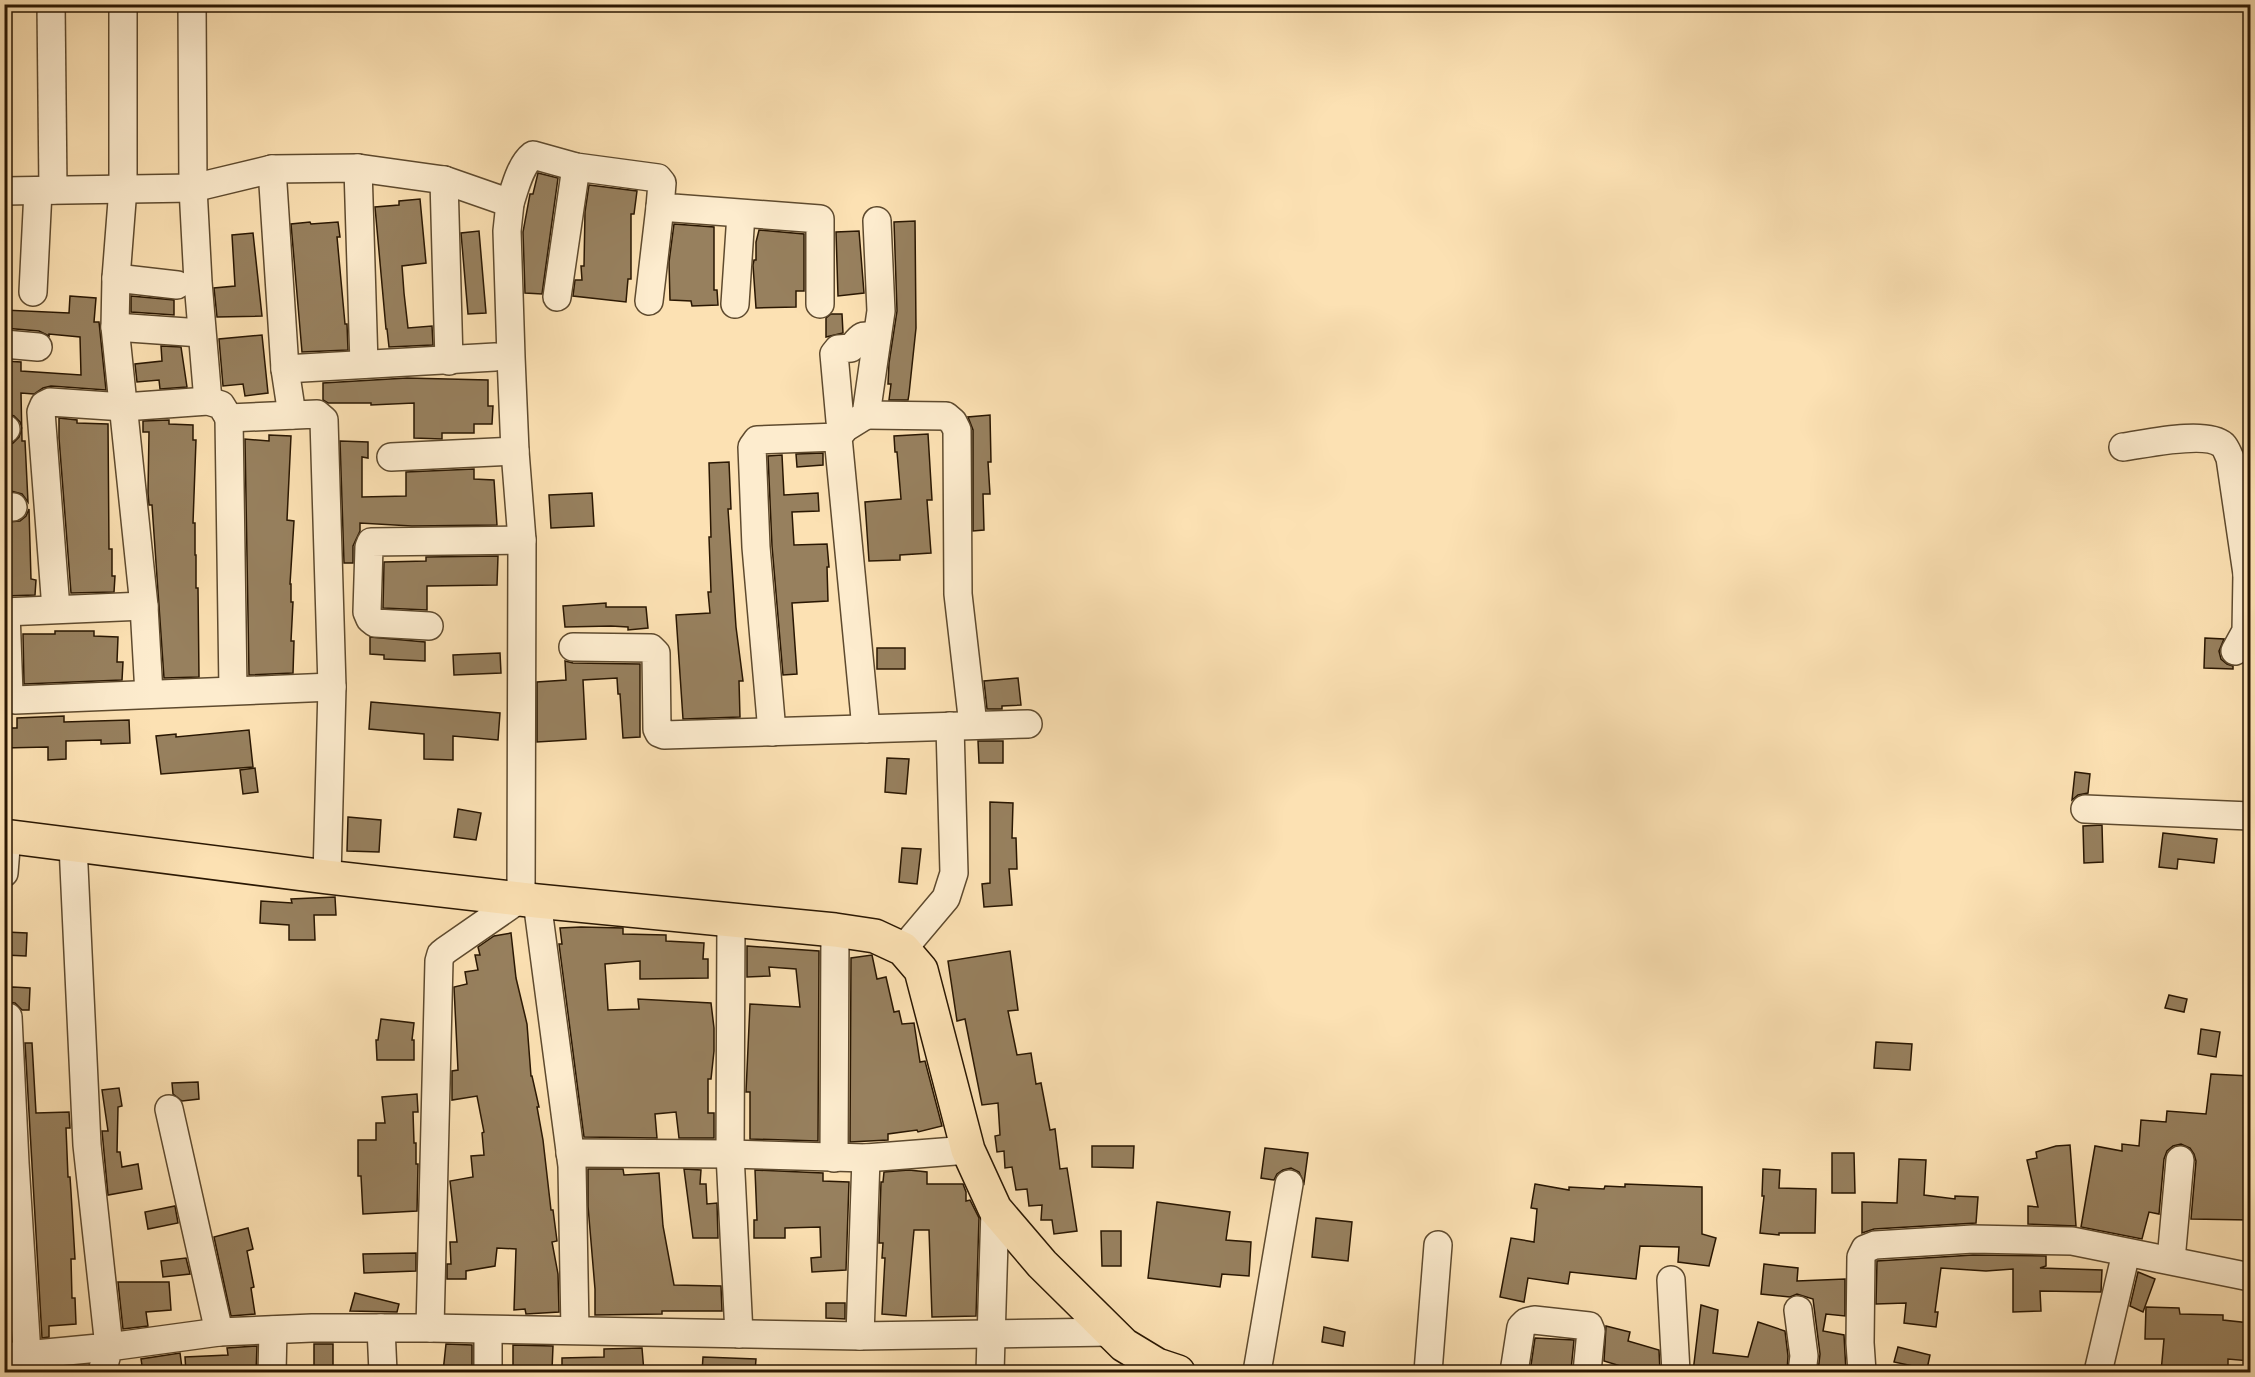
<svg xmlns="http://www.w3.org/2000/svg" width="2255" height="1377" font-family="'Gentium Book Plus',serif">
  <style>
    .building { fill: #97805e; stroke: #2a1702; stroke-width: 1.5 }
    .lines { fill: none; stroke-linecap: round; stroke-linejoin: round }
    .minor-casing { stroke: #5e4a2e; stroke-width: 30 }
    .major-casing { stroke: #2a1702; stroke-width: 36 }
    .minor { stroke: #fdecce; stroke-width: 27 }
    .major { stroke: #fce1b3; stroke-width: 33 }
  </style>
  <rect width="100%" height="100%" fill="#fce1b3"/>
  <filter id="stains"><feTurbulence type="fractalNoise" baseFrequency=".00333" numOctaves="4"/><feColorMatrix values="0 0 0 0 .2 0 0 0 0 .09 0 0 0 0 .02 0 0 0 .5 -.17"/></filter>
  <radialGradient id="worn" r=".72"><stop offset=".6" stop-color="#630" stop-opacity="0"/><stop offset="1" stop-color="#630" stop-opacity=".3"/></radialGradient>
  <g class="building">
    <path d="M538,173L558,178L542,294L525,293L523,232L530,194H533Z"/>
    <path d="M589,185L637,191L634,214H631V279H628L626,302L573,296L575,280H582L581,266H584L585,212Z"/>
    <path d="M420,199L426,263L402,266L404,293L408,328L432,326L433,345L389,347L387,329H386L375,207L399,205V201Z"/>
    <path d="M915,221L916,328L909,394L908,400H889L891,384H888L889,363L897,311L894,222Z"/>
    <path d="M310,222L311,224L338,222L340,237H337L345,324H347L348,350L302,352L291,224Z"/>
    <path d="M674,224L714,227V290H717L718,305L692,306L691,301L670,300L669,262Z"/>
    <path d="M759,230L804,234V291H796V307L756,308L753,265L754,260H756V242Z"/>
    <path d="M479,231L486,313L468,314L461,233Z"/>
    <path d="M859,231L864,293L838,296L836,232Z"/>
    <path d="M253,233L262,316L217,317L214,288L235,286L232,235Z"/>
    <path d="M70,296L96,298L94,322H99L106,390L51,386L43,388L34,394L21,393L22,441H25L28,502L22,494L7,490V445L13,443L19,437L22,428L20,422L14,416L4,413V361L21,362V371L81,375L80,337L49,334V336L39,331L4,328V310L69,313Z"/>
    <path d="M131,296L174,300V315L131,312Z"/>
    <path d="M831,314H842L843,333L826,337V318Z"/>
    <path d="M262,335L268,393L245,396L243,384L223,386L219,339Z"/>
    <path d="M161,346L181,347L187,387L160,389L159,380L137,382L135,364L162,361Z"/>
    <path d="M407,378L488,380V406H493L492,424H474V433H442V439L414,438V403L371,405V403H328L323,400V383Z"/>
    <path d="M990,415L991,462H988L990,494H983L984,530L973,531V430L968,417Z"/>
    <path d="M59,418L77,420V423L108,424L109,549H112V576H115L114,592L71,593L59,438Z"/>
    <path d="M169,420V424L193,425V440H196L193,523H195V555H196V588H198L199,677L164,678L152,505H149L148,493L149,432H143V421Z"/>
    <path d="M928,434L932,500H927L931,553L900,555V560L869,561L865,502L901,499L897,452H895L894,436Z"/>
    <path d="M269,435L291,436L287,520L294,521L290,584H291V602H293L291,641H294L293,673L249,675L245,439L269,441Z"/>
    <path d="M340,441L368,442V458L362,457V497L406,496V472L474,469V479L494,480L497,525L412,526L360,523V531L353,546V563H344Z"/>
    <path d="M823,453V465L797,467L796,454Z"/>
    <path d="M782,455L784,495L818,493L819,511L792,512L794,545L827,544L829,567H827L828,601L792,603L797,674L783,675L772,546L768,456Z"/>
    <path d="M729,462L731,509H728L736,627L743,681H739L740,717L683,719L676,615L710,613L708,592H711L709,537H711L709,463Z"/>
    <path d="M592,493L594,526L551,528L549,495Z"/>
    <path d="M29,509L31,579L36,580L35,595L4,596V536H7V522L20,521L26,516Z"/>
    <path d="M498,556L497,585L427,586V610L383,608L384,562L426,561V557Z"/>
    <path d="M606,603V607H646L648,628L628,630V627L611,626L565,627L563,606Z"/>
    <path d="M55,631H94V636L118,637L117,662H123L122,680L24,684L23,634H55Z"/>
    <path d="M370,637L425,642V661L384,659V655L370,654Z"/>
    <path d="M2205,638L2224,639L2219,651L2221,659L2227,664L2233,666V669L2204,668Z"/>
    <rect x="877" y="648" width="28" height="21"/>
    <path d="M500,653L501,673L454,675L453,655Z"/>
    <path d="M565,661L573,663L640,664V737L623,738L620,694H618L617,678L583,680L586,739L537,742V682L566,680Z"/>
    <path d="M1018,678L1021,705L1002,706V709H987L984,681Z"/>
    <path d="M371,702L500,713L498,740L453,736V760L424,759V734L369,729Z"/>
    <path d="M64,716V722L129,720L130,743L101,744V740L66,741V759L48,760V747L4,748V728H17V718Z"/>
    <path d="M249,730L253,767L161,774L156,736L176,734V737Z"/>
    <path d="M978,741H1003V763H979Z"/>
    <path d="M887,758L909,759L906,794L885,792Z"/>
    <path d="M255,768L258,792L243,794L240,770Z"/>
    <path d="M2075,772L2090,774L2088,793L2078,795L2072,800Z"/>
    <path d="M990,802L1013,803L1012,838H1016L1017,869H1009L1012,905L984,907L982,884L990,883Z"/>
    <path d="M458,809L481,813L476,840L454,837Z"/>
    <path d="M348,817L381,820L379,852L347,851Z"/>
    <path d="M2102,825L2103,862L2084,863L2083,826Z"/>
    <path d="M2163,833L2217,839L2214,863L2178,859L2177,869L2159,867Z"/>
    <path d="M902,848L921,849L917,884L899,882Z"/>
    <path d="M335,897L336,915H314L315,940H289V925L260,923L261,901L292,903L291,899Z"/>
    <path d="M581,927L623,928V934L666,935V941L704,943L703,959H708V978L640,979V961L605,964L608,1010L639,1009L638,999L711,1003L714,1028V1051L711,1079H708V1113H714V1138H679L676,1112L655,1114L657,1138L584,1137L559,944H562L560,928Z"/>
    <path d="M6,932L27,933L26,956L5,955Z"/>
    <path d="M511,933L516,978L527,1024L531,1076H532L539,1107H537L543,1140L551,1210H553L557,1241L552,1242L558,1274L559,1312L526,1314L525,1309L514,1310L516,1249L497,1248L495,1266L466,1271V1279H447V1264H451L450,1242H457L450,1181L473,1177L471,1156L484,1155L482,1133L484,1132L477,1096L452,1100V1071L458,1070L454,987L467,984L465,972L478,970L475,955H480L478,947L494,936Z"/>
    <path d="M747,946L819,951L818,1141L750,1139V1092H746L750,1004L800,1007L796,969L769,967L770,976L747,977Z"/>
    <path d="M1010,951L1018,1010L1008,1011L1017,1055L1031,1053L1036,1084L1041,1083L1050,1130L1055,1129L1060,1169L1067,1168L1077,1231L1054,1234L1052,1220H1041L1042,1205L1029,1206L1027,1189L1016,1190L1012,1167L1005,1168L1004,1151L997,1152L995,1136L1000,1135L998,1103L982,1105L965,1019L957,1021L948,961Z"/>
    <path d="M872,955L877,979L886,977L894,1012L899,1011L902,1024L914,1023L920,1062L925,1061L942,1126L918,1132L917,1130L888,1134V1140L850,1142L851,958Z"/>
    <path d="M13,987L30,988L29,1010H22L15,1003L4,1002V988Z"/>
    <path d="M2169,995L2187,999L2184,1012L2165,1008Z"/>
    <path d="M381,1019L414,1023L412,1040H414V1060H377L376,1040H378Z"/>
    <path d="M2201,1029L2220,1032L2216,1057L2198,1054Z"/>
    <path d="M1876,1042L1912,1044L1910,1070L1874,1068Z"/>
    <path d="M25,1043H32L36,1113L69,1112L70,1128H66L68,1177H70L71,1192L75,1259H71L72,1298H75L76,1324L49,1326V1337L42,1338Z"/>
    <path d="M2211,1074L2250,1076V1097L2246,1130H2250V1220L2191,1219L2196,1161L2194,1154L2190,1148L2181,1144L2173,1146L2167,1151L2164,1159L2159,1214L2149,1212L2142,1239L2081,1227L2095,1146L2122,1151V1144L2139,1146L2141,1120L2166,1122L2167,1111L2206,1114Z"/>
    <path d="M198,1082L199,1099L182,1101L173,1094L172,1083Z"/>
    <path d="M119,1088L122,1106L118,1107L117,1152H120L122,1167L138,1164L142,1189L108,1195L102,1131H108L102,1090Z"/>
    <path d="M417,1094L418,1112H413L414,1143H416V1164H418L417,1211L363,1214L361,1176H358V1140H376V1123H385L382,1097Z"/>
    <path d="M2070,1145L2076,1226L2028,1224V1206L2038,1207L2027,1160L2037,1158L2036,1152L2056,1146Z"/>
    <path d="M1092,1146H1134L1133,1168L1092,1167Z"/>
    <path d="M1265,1148L1308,1153L1304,1183L1299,1172L1291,1168L1283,1170L1277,1174L1274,1180L1261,1178Z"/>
    <path d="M1832,1153H1854L1855,1193H1832Z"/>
    <path d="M1899,1159L1926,1160L1924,1195L1955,1199V1196L1978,1197L1976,1223L1874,1229L1862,1233V1202L1897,1203Z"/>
    <path d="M588,1169H623L624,1175L659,1173L663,1226L674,1285L721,1286L722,1311H662V1314L595,1315V1289L588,1206Z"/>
    <path d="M684,1169L701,1170L700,1184H706L707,1204L717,1203L718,1238H693Z"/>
    <path d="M1763,1169L1780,1170L1779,1188L1816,1189L1815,1233H1779V1235L1760,1233L1764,1196H1762Z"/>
    <path d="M755,1170L823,1173V1181L849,1182L846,1270L812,1272L811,1258L821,1257L820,1227L785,1228V1238H754V1220H757Z"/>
    <path d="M909,1170L927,1172V1184H963L966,1192V1201L970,1200L979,1218L976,1316L932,1317L929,1230H914L906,1316L882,1314L885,1258H882L883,1243H879L881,1182H883L884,1172Z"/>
    <path d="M1535,1184L1569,1190V1187L1604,1189L1605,1186L1625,1187V1184L1702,1187V1234L1716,1238L1709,1266L1678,1262L1679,1247L1640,1246L1636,1279L1570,1272L1568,1284L1528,1278L1524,1302L1500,1297L1511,1238L1534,1242L1537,1209L1531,1208Z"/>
    <path d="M1157,1202L1230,1212L1226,1240L1251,1242L1249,1276L1222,1274L1220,1287L1148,1278Z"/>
    <path d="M175,1206L178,1223L148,1229L145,1212Z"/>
    <path d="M1316,1218L1352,1222L1348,1261L1312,1257Z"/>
    <path d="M248,1228L253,1249L247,1251L254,1287L251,1288L255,1314L231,1316L214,1237Z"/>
    <path d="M1101,1231H1121V1266H1102Z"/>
    <path d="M416,1253V1271L364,1273L363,1254Z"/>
    <path d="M1973,1255L2046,1256V1266L2040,1268L2102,1270L2101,1292L2040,1291L2041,1311L2013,1312V1269L1986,1271L1941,1268L1935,1312H1938L1936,1327L1904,1323L1906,1303L1876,1304L1877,1261Z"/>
    <path d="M186,1258L190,1274L163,1277L161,1261Z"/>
    <path d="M1764,1264L1798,1268L1797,1281L1845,1279V1316L1826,1314L1823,1331L1844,1335L1846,1372H1818L1820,1354L1813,1299L1797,1294L1790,1297L1761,1294Z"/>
    <path d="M2138,1272L2155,1279L2143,1312L2130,1306Z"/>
    <path d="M118,1282H169L171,1310L146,1312L148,1326L123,1329Z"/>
    <path d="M355,1293L399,1304L397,1312L350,1311Z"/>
    <path d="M826,1303H845V1319L826,1318Z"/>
    <path d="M1701,1305L1718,1310L1713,1353L1748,1357L1758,1322L1785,1331L1788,1356L1787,1372H1693Z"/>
    <path d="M2146,1307L2179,1308L2180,1314L2223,1315V1320L2250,1323V1361L2228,1359V1372H2161L2164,1339H2145Z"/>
    <path d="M1606,1326L1630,1332L1628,1341L1659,1350L1660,1372H1640L1604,1361Z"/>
    <path d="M1324,1327L1345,1332L1343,1346L1322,1342Z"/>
    <path d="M1535,1338L1574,1340L1571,1370H1549V1372H1530Z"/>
    <rect x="314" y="1344" width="19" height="27"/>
    <path d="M446,1344L472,1345V1372H443Z"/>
    <path d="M513,1345L553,1346L552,1370L513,1369Z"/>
    <path d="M257,1346L256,1372H186L185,1357L228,1355L227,1348Z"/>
    <path d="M1898,1347L1930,1355L1927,1369L1894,1362Z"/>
    <path d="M642,1348L644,1372H562V1358L604,1357V1349Z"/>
    <path d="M180,1353L182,1368L143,1372L141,1359Z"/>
    <path d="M703,1357L756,1359L755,1372H702Z"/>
  </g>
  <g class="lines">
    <g class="minor-casing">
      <g id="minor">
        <path d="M51,4L53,190"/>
        <path d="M123,4V188L116,278L115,327L144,606L149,694"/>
        <path d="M192,4L193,188L198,282L208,401"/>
        <path d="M358,168L364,364"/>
        <path d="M272,169L285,369L292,415"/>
        <path d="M444,180L449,361"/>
        <path d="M4,191L193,188L272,169L358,168L444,180L510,203C515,188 520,165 533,155L576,167L658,178L662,183L660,207L820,219V304"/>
        <path d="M116,278L177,285"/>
        <path d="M33,292L38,191"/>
        <path d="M557,297L576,167"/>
        <path d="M649,301L660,207"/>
        <path d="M735,304L741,214"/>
        <path d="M115,327L201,333"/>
        <path d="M4,344L38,347"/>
        <path d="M285,369L495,357"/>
        <path d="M866,415L946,416L953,422L957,430L958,594L973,725"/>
        <path d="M229,418L233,690"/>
        <path d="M845,428L840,421L834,354L838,349L851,348C863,336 858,334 877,337"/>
        <path d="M4,429H6"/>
        <path d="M2123,447C2145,444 2206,430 2223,445C2226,448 2228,454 2230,458L2247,574"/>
        <path d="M391,457L515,451"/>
        <path d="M4,506L13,507"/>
        <path d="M56,609L41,412L44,405L50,402L124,407L208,401L221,405L229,418L317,414L324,420L332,687L327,877"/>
        <path d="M4,612L144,606"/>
        <path d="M6,612L9,694L11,698L15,700L332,687"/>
        <path d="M429,626L375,623L370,619L367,612L369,547L371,542L522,540"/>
        <path d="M573,647L651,648L656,653L657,729L659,733L664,735L1028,724"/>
        <path d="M2235,651L2246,631L2247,574L2250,573"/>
        <path d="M866,729L838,437L845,428L866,415L881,311L877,221"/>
        <path d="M772,732L756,547L752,447L757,440L838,437"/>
        <path d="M2085,809L2250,816"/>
        <path d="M4,873L7,836"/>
        <path d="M537,901L572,1166L575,1330"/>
        <path d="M731,920L730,1154L739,1334"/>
        <path d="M903,949L946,898L954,873L950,726"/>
        <path d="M8,1017L15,1163L27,1354"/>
        <path d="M169,1109L219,1332"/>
        <path d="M570,1153L730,1154L866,1158L968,1150"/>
        <path d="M834,1158L835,930"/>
        <path d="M2171,1260L2180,1160"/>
        <path d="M1671,1280L1676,1372"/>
        <path d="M1798,1310L1804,1356L1802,1372"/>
        <path d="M381,1328L383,1372"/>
        <path d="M430,1328L439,961L441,954L446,950L521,898L522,540L515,451L511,357L507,231L510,203"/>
        <path d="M860,1336L866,1158"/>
        <path d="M4,1357L109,1347L87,1145L73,845"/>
        <path d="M102,1372L109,1347L219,1332L312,1328H430L860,1336L1110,1332"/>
        <path d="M272,1372L273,1330"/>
        <path d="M488,1372V1330"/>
        <path d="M990,1372L995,1209"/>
        <path d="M1257,1372L1289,1184"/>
        <path d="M1428,1372L1438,1245"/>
        <path d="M1514,1372L1521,1327L1526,1322L1534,1320L1589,1326L1591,1331L1587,1372"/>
        <path d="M1862,1372L1860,1343L1861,1257L1865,1249L1875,1245L1973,1239L2072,1241L2250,1277"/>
        <path d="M2098,1372L2126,1253"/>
      </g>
    </g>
    <g class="major-casing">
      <path id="major" d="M4,836L327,877L537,901L835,930L875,936L903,949L921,970L968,1150L995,1209L1042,1264L1124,1345L1157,1365L1178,1372"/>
    </g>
    <use href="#minor" class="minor"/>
    <use href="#major" class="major"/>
  </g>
  <rect width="2255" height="1377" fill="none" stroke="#fce1b3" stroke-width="24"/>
  <rect x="6" y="6" width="2243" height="1365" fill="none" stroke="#2a1702" stroke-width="3"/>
  <rect x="12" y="12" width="2231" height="1353" fill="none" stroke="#2a1702" stroke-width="1.5"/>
  <rect width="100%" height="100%" filter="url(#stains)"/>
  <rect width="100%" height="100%" fill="url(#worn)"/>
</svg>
